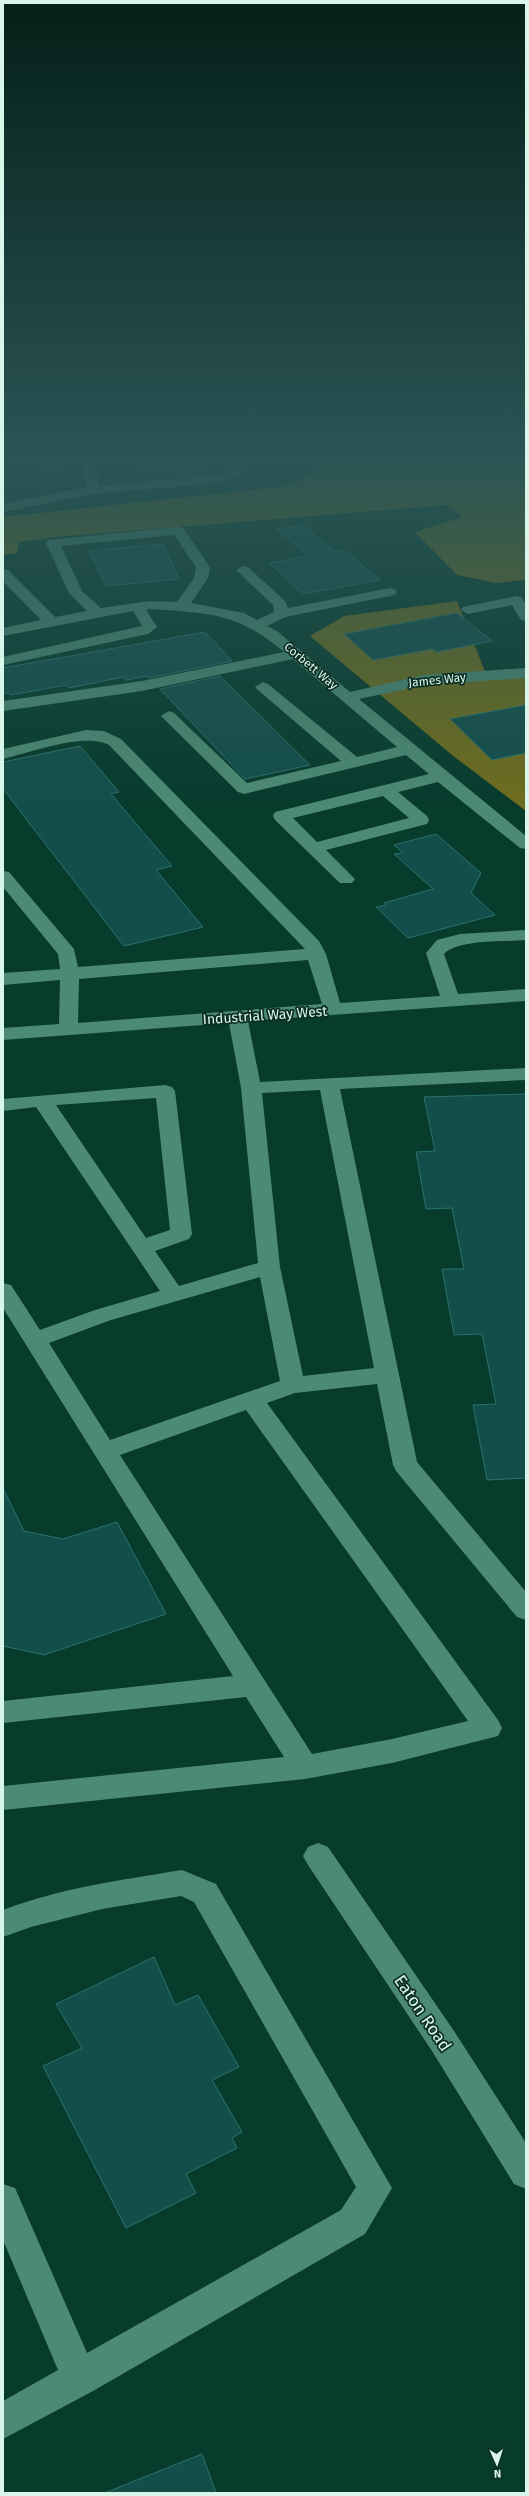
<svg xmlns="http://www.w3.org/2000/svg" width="529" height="2496" font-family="'Fira Sans',sans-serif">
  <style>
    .forest { fill: #6f6d1e }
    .building { fill: #144e4a; stroke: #29736e }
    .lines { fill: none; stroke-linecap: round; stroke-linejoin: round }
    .minor { fill: #4d8a74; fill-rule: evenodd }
    .labels { text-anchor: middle; stroke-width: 3.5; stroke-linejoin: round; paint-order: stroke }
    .far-street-label { font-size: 12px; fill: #d8f7ea; stroke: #0d2e23 }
    .street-label { font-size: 14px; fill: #d8f7ea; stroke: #0d2e23 }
    .near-street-label { font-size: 17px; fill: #d8f7ea; stroke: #0d2e23 }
  </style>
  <rect width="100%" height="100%" fill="#073b2c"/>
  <g class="forest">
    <path d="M341,457H526V580L497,583L457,575L415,532L462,517L447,505L55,537L19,542L17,553L3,555V517L287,486Z"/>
    <path d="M457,601L486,674L526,672V811L452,755L310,636L344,616Z"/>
  </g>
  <g class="building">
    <path d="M38,457H63L66,486L40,487Z"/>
    <path d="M131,457H209L210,474L135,477Z"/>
    <path d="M303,525L334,551L344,550L380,580L303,594L269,563L308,556L277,529Z"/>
    <path d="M163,544L179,579L106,586L89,551Z"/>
    <path d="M457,613L492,641L436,652L432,649L373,660L344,634Z"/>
    <path d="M205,632L232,661L149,678L147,676L126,680L124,677L69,688L67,685L11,695L9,693L3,694V668Z"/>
    <path d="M220,676L310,765L245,779L160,689Z"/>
    <path d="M526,705V753L492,760L450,719Z"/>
    <path d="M80,746L119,792L111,794L172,866L156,870L203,927L124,946L3,789V762Z"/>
    <path d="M436,834L481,873L471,893L495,915L408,938L376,907L386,905L384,903L433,889L394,854L403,853L394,845Z"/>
    <path d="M526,1094V1478L487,1480L473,1405L496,1404L482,1334L454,1335L442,1269H464L452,1208L426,1209L416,1152L435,1151L424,1097Z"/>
    <path d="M3,1488L24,1531L63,1539L117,1522L166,1614L44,1655L3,1646Z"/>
    <path d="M154,1957L175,2005L198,1995L239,2067L212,2080L242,2132L232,2138L237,2148L186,2174L196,2193L126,2228L43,2066L82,2048L56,2004Z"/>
    <path d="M202,2454L216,2493H107V2492Z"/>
  </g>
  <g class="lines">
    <g class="minor">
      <path d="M83,457H95L99,486L215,475L227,472L233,466L231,457H243L245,467L235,478L215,483L93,494L3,512V504L86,487Z"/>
      <path d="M178,527L183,528L210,567L208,578L191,603L244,613L257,620L274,612L273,605L236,570L243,566L248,567L285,601L288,608L390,588L395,589L397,592L395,595L285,617L267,626L277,631L350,692L424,675L526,668V678L424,685L359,699L526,836V849L520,848L438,782L398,792L427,816L429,820L427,824L326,850L355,879L352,883H340L275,820L273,816L275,812L429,774L406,755L244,794L238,792L161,716L169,711L174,713L247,783L341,761L258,690L255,687L263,682L268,684L357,757L397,747L293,659L142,691L3,711V701L142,681L284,652C237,612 208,613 149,609L146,610L157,627L148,634L3,665V657L142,626L133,611L3,636V628L41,620L3,581V569L8,570L55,617L87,611L69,593L46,543L48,540ZM174,535L196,567L194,578L177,602L149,601L101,608L82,591L61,546ZM383,796L409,818L317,842L293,818Z"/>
      <path d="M516,596L521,597L526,605V621L521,620L512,605L468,614L461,610L463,607Z"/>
      <path d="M86,730L104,731L121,739L319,941L326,954L340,1003L440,996L426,953L437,940L460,934L526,930V940C506,942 458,939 444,954L458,994L526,989V1001L248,1021L260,1082L526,1068V1080L340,1089L417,1462L526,1592V1620L517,1617L396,1471L393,1465L377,1384L295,1393L267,1403L498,1720L502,1728L498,1736L392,1763L305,1779L3,1810V1786L284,1757L246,1697L3,1723V1701L233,1676L3,1308V1283L11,1285L40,1330L95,1310L160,1291L36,1107L3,1111V1099L165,1085L172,1087L175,1091L192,1234L189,1239L155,1251L179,1286L258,1263L241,1088L229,1023L3,1040V1028L59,1024L60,980L3,985V973L60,969L58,954L3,887V871L9,872L74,949L78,967L305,949L109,745C85,732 31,752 3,759V749ZM308,960L322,1004L78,1023L79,979ZM320,1090L374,1368L303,1376L280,1267L262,1093ZM156,1098L170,1230L146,1238L56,1105ZM260,1277L280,1381L110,1440L49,1343L111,1320ZM246,1410L468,1721L392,1739L312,1754L120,1455Z"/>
      <path d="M318,1843L328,1847L454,2031L526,2143V2189L514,2184L432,2051L308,1865L303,1856L308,1847Z"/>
      <path d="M182,1870L216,1884L392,2188L365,2234L93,2391L3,2439V2401L58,2370L3,2240V2184L15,2188L87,2353L341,2210L356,2187L194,1902L181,1896L102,1909L31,1927L3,1937V1910C60,1888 122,1880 182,1870Z"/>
    </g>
  </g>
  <linearGradient id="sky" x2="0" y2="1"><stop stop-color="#042018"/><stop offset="0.57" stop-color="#2b5556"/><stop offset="1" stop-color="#2b5556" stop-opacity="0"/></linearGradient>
  <rect width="529" height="806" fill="url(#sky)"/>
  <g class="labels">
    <g class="far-street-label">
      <text transform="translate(311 666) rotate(40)" y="4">Corbett Way</text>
      <text transform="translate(437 680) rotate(-6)" y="4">James Way</text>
    </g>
    <g class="street-label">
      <text transform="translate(265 1015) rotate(-4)" y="5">Industrial Way West</text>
    </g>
    <g class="near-street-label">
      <text transform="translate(423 2013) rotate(56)" y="6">Eaton Road</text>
    </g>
  </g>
  <rect width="529" height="2496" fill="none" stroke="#d8f7ea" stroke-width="8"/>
  <g transform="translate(497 2464) rotate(177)" stroke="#0d2e23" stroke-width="3" paint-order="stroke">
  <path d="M0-3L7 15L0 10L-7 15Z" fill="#d8f7ea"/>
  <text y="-6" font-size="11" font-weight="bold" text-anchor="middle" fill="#d8f7ea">N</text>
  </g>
</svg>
